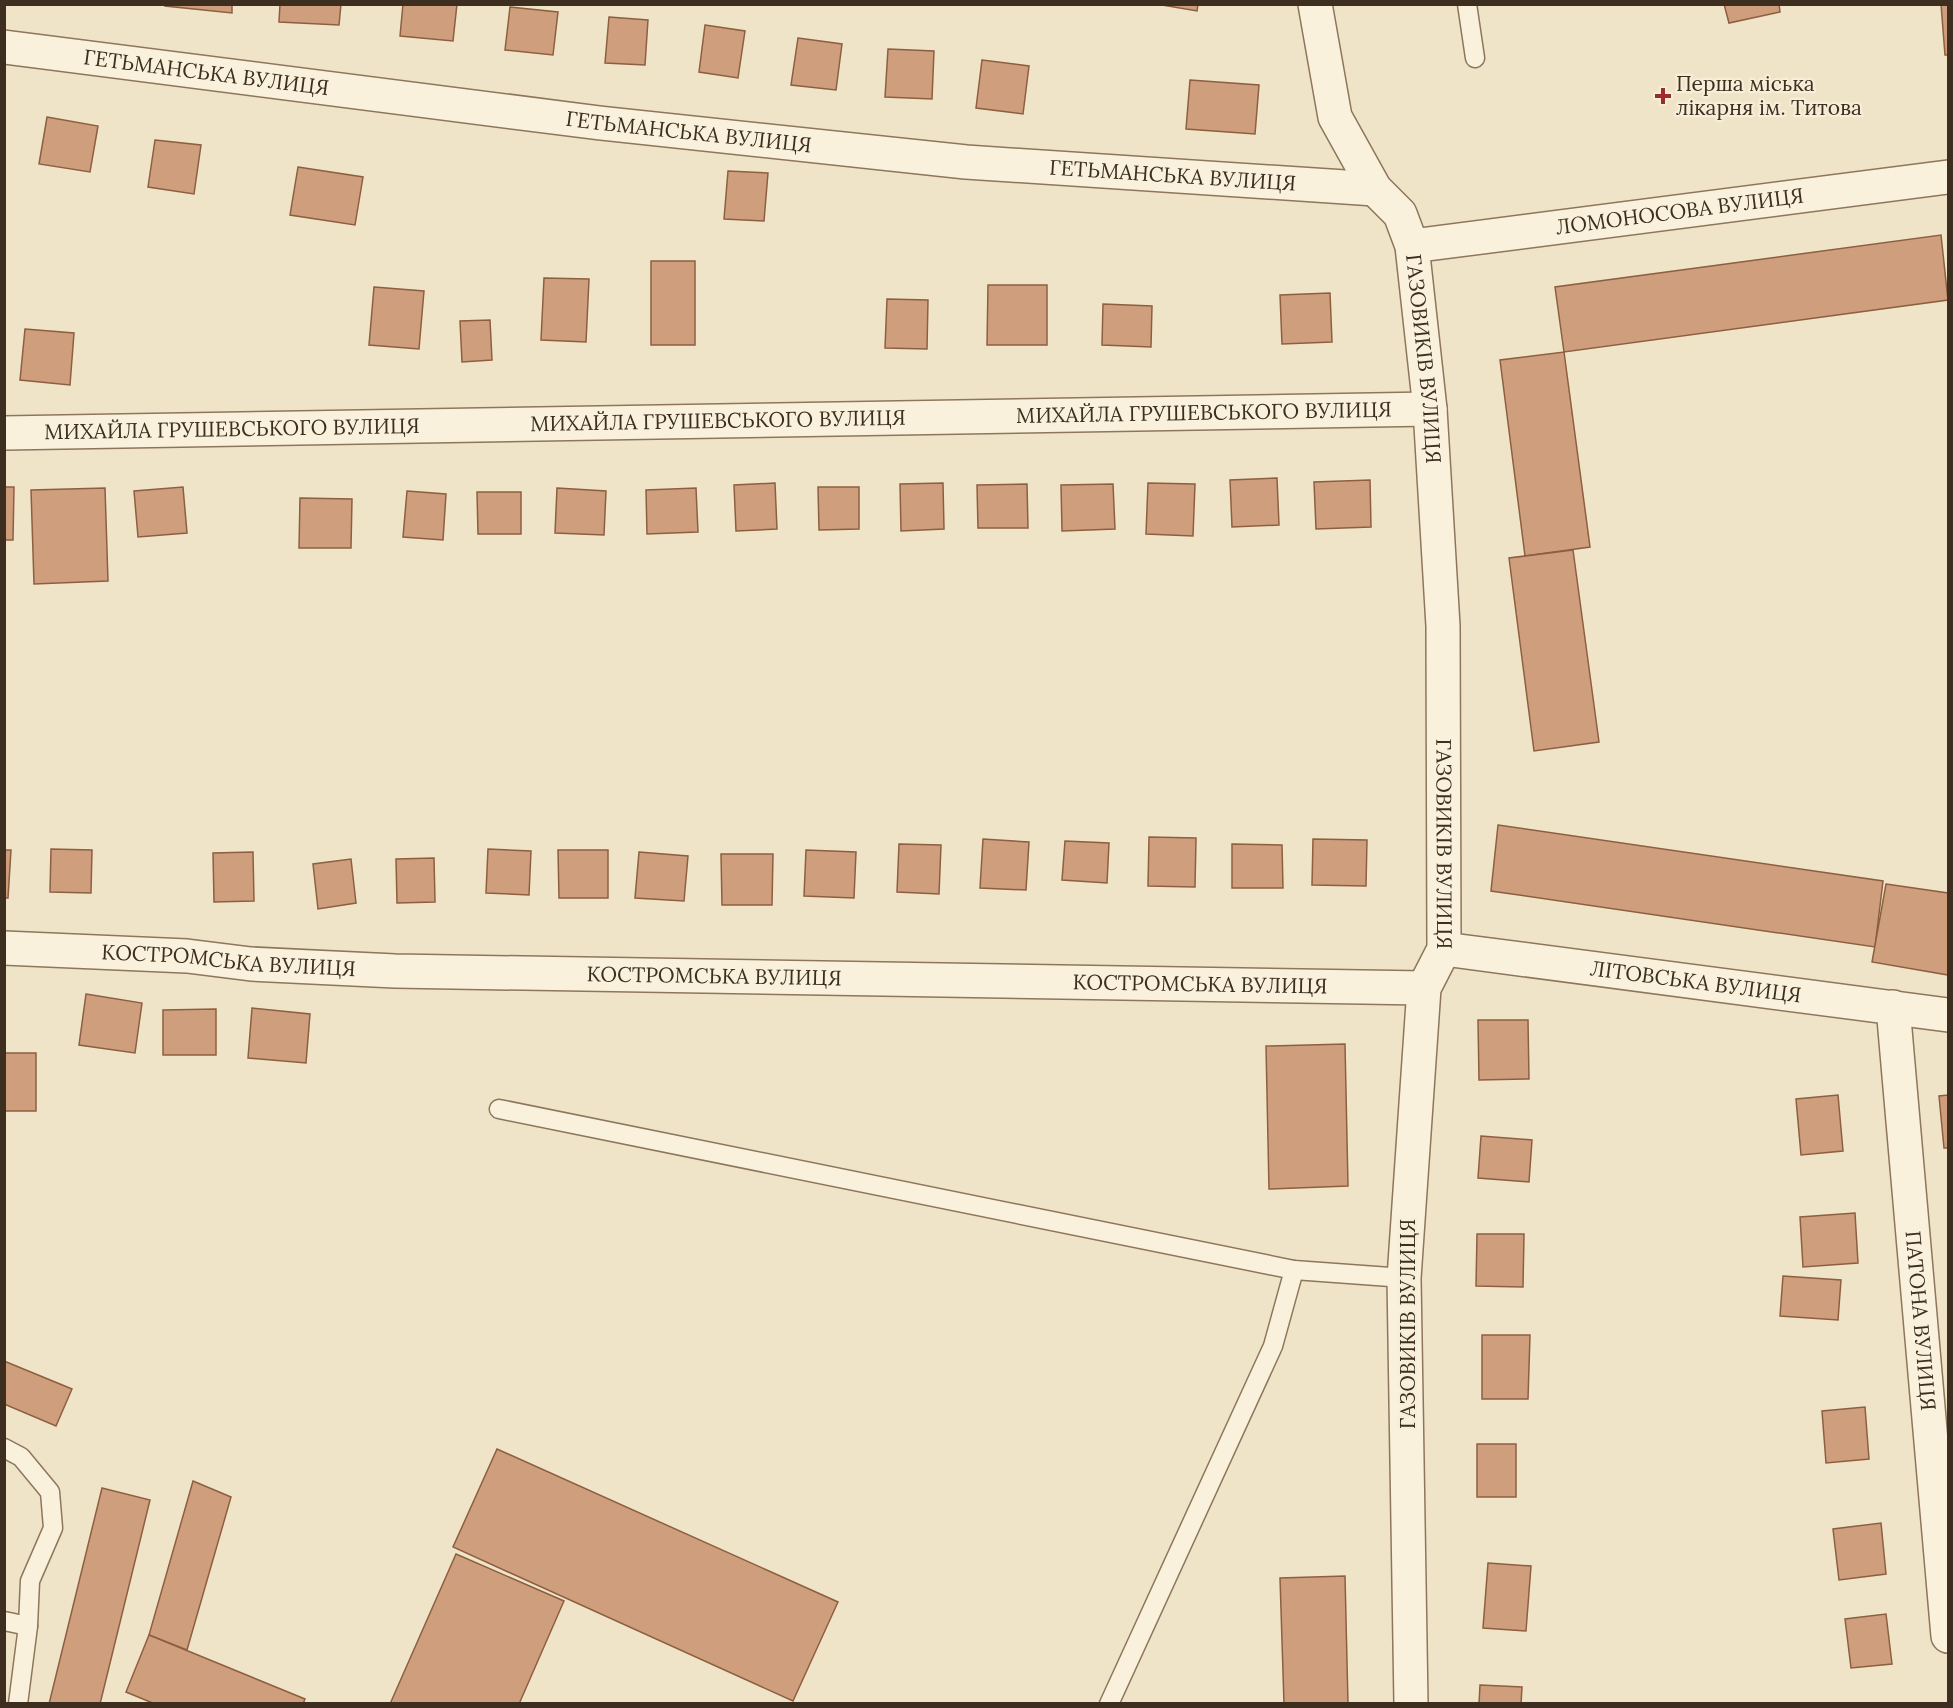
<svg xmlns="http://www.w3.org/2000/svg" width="1953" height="1708" font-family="Lora,serif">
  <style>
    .building { fill: #cf9f7d; stroke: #8d5f41; stroke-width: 1.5 }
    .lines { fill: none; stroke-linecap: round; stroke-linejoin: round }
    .service-casing { stroke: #8d765c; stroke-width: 21 }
    .minor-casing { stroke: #8d765c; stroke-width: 36 }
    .service { stroke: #faf1dc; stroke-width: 18 }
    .minor { stroke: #faf1dc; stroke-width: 33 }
    .poi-dot { fill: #9e2a2b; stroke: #f7eed8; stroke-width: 2 }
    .labels { text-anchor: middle; stroke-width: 4.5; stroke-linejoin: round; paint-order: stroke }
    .street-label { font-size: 21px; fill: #3d2e20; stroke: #f7eed8 }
    .poi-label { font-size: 21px; fill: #3d2e20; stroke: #f7eed8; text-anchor: start }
  </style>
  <rect width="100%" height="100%" fill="#f0e4c8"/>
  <g class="building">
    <path d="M165,4H232V13L165,6Z"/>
    <path d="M280,4H341L339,25L279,22Z"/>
    <path d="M403,4H457L453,41L400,36Z"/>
    <path d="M1156,4H1198L1197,11Z"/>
    <path d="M1724,4H1779L1780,12L1729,23Z"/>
    <path d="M1941,4H1948V55H1945Z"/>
    <path d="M510,7L558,12L553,55L505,50Z"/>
    <path d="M609,17L648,20L645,65L605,63Z"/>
    <path d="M705,25L745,31L738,78L699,72Z"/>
    <path d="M798,38L842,44L836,90L791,85Z"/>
    <path d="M888,49L934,51L932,99L885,97Z"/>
    <path d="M982,60L1029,66L1023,114L976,108Z"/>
    <path d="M1190,80L1259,85L1255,134L1186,129Z"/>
    <path d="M47,117L98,126L90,172L39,164Z"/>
    <path d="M155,140L201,145L194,194L148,187Z"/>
    <path d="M298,167L363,177L355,225L290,215Z"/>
    <path d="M728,171L768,173L764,221L724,219Z"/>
    <path d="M1941,235L1948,300L1564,352L1555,287Z"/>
    <rect x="651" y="261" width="44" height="84"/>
    <path d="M544,278L589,279L586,342L541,340Z"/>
    <path d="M988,285H1047V345H987Z"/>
    <path d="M374,287L424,291L419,349L369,345Z"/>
    <path d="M1330,293L1332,342L1282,344L1280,295Z"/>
    <path d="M887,299L928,300L927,349L885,348Z"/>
    <path d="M1103,304L1152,306L1151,347L1102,345Z"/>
    <path d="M490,320L492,360L462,362L460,321Z"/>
    <path d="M25,329L74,333L70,385L20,380Z"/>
    <path d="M1564,352L1590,547L1525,556L1500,360Z"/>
    <path d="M1277,478L1279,525L1232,527L1230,480Z"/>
    <path d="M1370,480L1371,527L1316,529L1314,482Z"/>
    <path d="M775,483L777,529L736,531L734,485Z"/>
    <path d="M943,483L944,529L901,531L900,484Z"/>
    <path d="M1148,483L1195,484L1193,536L1146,534Z"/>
    <path d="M1027,484L1028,528H978L977,485Z"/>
    <path d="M1113,484L1115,529L1062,531L1061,485Z"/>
    <path d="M4,487H14L13,540H4Z"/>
    <path d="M183,487L187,533L138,537L134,491Z"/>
    <path d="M818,487H859V529L819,530Z"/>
    <path d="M105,488L108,581L34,584L31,490Z"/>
    <path d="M557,488L606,491L604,535L555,533Z"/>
    <path d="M696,488L698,532L647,534L646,490Z"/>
    <path d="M407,491L446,494L443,540L403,537Z"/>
    <path d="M477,492H521V534H478Z"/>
    <path d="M300,498L352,499L351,548H299Z"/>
    <path d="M1573,550L1599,742L1534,751L1509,558Z"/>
    <path d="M1498,825L1883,881L1875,947L1491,891Z"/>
    <path d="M1149,837L1196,838L1195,887L1148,886Z"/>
    <path d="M983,839L1029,842L1026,890L980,888Z"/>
    <path d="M1313,839L1367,840L1366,886L1312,885Z"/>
    <path d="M1065,841L1109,843L1107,883L1062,880Z"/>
    <path d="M899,844L941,845L939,894L897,892Z"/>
    <path d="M1232,844L1282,845L1283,888H1232Z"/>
    <path d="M51,849L92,850L91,893L50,892Z"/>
    <path d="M488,849L531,851L529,895L486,893Z"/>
    <path d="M4,850H11L8,898H4Z"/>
    <path d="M558,850H608V898H559Z"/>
    <path d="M806,850L856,852L854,898L804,896Z"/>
    <path d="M253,852L254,901L214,902L213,853Z"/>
    <path d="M639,852L688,856L684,901L635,898Z"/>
    <path d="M721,854H773L772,905H722Z"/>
    <path d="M434,858L435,902L397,903L396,859Z"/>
    <path d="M351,859L356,903L318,909L313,864Z"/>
    <path d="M1886,884L1948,893V975L1872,962Z"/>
    <path d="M86,994L142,1003L135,1053L79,1045Z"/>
    <path d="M252,1008L310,1014L306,1063L248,1058Z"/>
    <path d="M216,1009V1055H163V1010Z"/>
    <path d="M1478,1020H1528L1529,1079L1479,1080Z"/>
    <path d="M1345,1044L1348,1186L1269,1189L1266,1046Z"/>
    <rect x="4" y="1053" width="32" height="58"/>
    <path d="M1838,1095L1843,1151L1801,1155L1796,1099Z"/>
    <path d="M1948,1095V1148H1944L1939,1096Z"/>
    <path d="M1481,1136L1532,1140L1529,1182L1478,1178Z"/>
    <path d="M1855,1213L1858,1263L1803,1267L1800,1217Z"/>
    <path d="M1477,1234H1524L1523,1287L1476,1286Z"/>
    <path d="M1783,1276L1841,1280L1838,1320L1780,1316Z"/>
    <path d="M1482,1335H1530L1528,1399H1482Z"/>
    <path d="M4,1361L72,1389L56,1426L4,1404Z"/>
    <path d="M1865,1407L1869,1459L1826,1463L1822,1411Z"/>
    <rect x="1477" y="1444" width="39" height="53"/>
    <path d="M497,1449L838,1602L793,1701L453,1547Z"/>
    <path d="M193,1481L231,1497L187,1650L149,1635Z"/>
    <path d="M102,1488L150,1500L100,1704H49Z"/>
    <path d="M1881,1523L1886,1574L1839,1580L1833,1529Z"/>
    <path d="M456,1554L564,1601L519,1704H390Z"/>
    <path d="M1488,1563L1531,1566L1526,1631L1483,1628Z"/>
    <path d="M1345,1576L1348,1704H1284L1280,1578Z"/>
    <path d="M1886,1614L1892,1664L1851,1668L1845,1619Z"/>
    <path d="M149,1635L305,1699L303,1704H155L126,1692Z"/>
    <path d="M1480,1685L1522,1687L1521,1704H1479Z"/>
  </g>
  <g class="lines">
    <g class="service-casing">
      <g id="service">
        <path d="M1467,4L1475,58"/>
        <path d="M499,1109L1294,1270L1404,1278"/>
        <path d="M4,1448L21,1457L50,1492L53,1528L30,1581L28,1626L18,1704"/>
        <path d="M4,1621L28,1626"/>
        <path d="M1109,1704L1273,1346L1294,1270"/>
      </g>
    </g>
    <g class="minor-casing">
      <g id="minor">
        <path id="s1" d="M1315,4L1335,117L1375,189L1400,214L1412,246L1430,409L1443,626L1444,949L1424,988L1404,1278L1411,1704"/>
        <path id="s2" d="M4,47L600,123L966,162L1375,189"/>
        <path id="s3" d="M1412,246L1948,177"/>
        <path id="s4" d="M4,433L1430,409"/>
        <path id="s5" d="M4,948L187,956L251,964L395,971L1424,988"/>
        <path id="s6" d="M1444,949L1948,1015"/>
        <path id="s7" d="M1893,1007L1948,1636"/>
      </g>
    </g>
    <use href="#service" class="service"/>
    <use href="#minor" class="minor"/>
  </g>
  <path class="poi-dot" d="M1660 87h6v6h6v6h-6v6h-6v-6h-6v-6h6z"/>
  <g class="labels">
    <g class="street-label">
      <text dy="7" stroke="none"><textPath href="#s2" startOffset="204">ГЕТЬМАНСЬКА ВУЛИЦЯ</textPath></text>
      <text dy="7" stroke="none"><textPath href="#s2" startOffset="690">ГЕТЬМАНСЬКА ВУЛИЦЯ</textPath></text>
      <text dy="7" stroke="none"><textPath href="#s2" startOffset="1176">ГЕТЬМАНСЬКА ВУЛИЦЯ</textPath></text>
      <text dy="7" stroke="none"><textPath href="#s3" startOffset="270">ЛОМОНОСОВА ВУЛИЦЯ</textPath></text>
      <text dy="7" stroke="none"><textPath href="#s1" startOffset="380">ГАЗОВИКІВ ВУЛИЦЯ</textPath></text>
      <text dy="7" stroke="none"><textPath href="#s4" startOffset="1200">МИХАЙЛА ГРУШЕВСЬКОГО ВУЛИЦЯ</textPath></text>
      <text dy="7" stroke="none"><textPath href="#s4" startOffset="714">МИХАЙЛА ГРУШЕВСЬКОГО ВУЛИЦЯ</textPath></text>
      <text dy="7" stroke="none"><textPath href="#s4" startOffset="228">МИХАЙЛА ГРУШЕВСЬКОГО ВУЛИЦЯ</textPath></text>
      <text dy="7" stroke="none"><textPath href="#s1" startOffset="866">ГАЗОВИКІВ ВУЛИЦЯ</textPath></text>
      <text dy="7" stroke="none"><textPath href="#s5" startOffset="225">КОСТРОМСЬКА ВУЛИЦЯ</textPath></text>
      <text dy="7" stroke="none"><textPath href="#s5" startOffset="711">КОСТРОМСЬКА ВУЛИЦЯ</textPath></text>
      <text dy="7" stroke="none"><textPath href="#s6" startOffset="254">ЛІТОВСЬКА ВУЛИЦЯ</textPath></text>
      <text dy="7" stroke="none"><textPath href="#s5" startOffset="1197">КОСТРОМСЬКА ВУЛИЦЯ</textPath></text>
      <text dy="7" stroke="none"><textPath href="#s7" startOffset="315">ПАТОНА ВУЛИЦЯ</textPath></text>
      <text transform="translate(1408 1324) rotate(-90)" y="7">ГАЗОВИКІВ ВУЛИЦЯ</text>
    </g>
    <g class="poi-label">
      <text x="1676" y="91">Перша міська<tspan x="1676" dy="24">лікарня ім. Титова</tspan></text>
    </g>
  </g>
  <rect width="1953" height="1708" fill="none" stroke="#3d2e20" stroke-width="12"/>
</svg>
